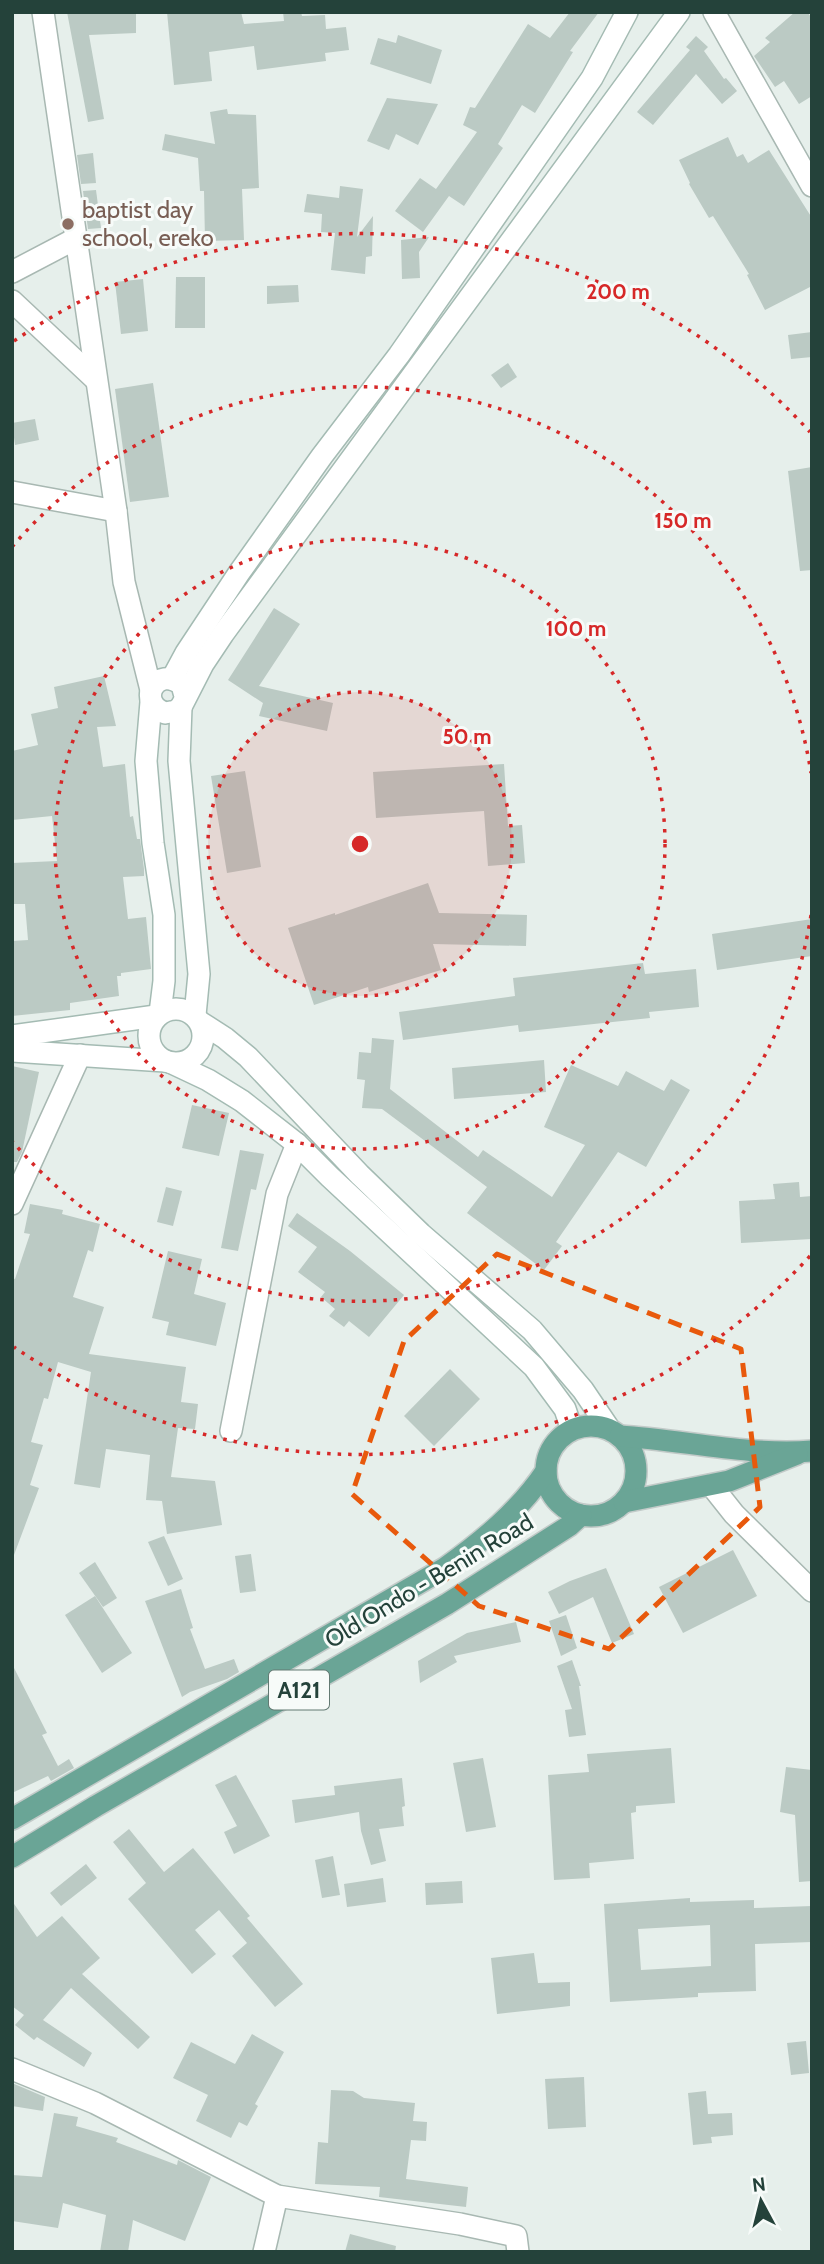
<svg xmlns="http://www.w3.org/2000/svg" width="824" height="2264" font-family="Cabin,sans-serif">
  <style>
    .building { fill: #bbcac4; fill-rule: evenodd }
    .lines { fill: none; stroke-linecap: round; stroke-linejoin: round }
    .street-casing { stroke: #a8b8b2; stroke-width: 24 }
    .secondary-casing { stroke: #a4bbb3; stroke-width: 24 }
    .primary-casing { stroke: #c2cac8; stroke-width: 24 }
    .street { stroke: #fff; stroke-width: 21 }
    .secondary { stroke: #fff; stroke-width: 21 }
    .primary { stroke: #6aa596; stroke-width: 21 }
    .marked { fill: none; stroke: #e8590c; stroke-width: 5; stroke-dasharray: 14 9; stroke-linejoin: round }
    .ring { fill: none; stroke: #d62828; stroke-width: 3.5; stroke-dasharray: 3.5 7 }
    .education-dot { fill: #8d6e63; stroke: #f7fbf9; stroke-width: 2.5 }
    .labels { text-anchor: middle; stroke-width: 6; stroke-linejoin: round; paint-order: stroke }
    .shield { fill: #f7fbf9; stroke: #637a73; stroke-width: 2 }
    .shield-label { font-size: 23px; font-weight: bold; fill: #24423a }
    .education-label { font-size: 24px; fill: #785e54; stroke: #f7fbf9; text-anchor: start }
    .street-label { font-size: 24px; fill: #24423a; stroke: #f7fbf9 }
    .centre { fill: #d62828; stroke: #f7fbf9; stroke-width: 3.5 }
    .ring-label { font-size: 21px; text-anchor: middle; font-weight: bold; fill: #d62828; stroke: #f7fbf9; stroke-width: 6; stroke-linejoin: round; paint-order: stroke }
  </style>
  <rect width="100%" height="100%" fill="#e6efeb"/>
  <g class="building">
    <path d="M67,12H136V33L89,35L104,119L88,122Z"/>
    <path d="M167,12H241L244,24L284,21L283,12H301L302,16L325,15L326,29L346,27L349,50L325,53L326,61L257,70L254,46L209,52L212,81L174,85Z"/>
    <path d="M570,12H599L570,51L573,52L535,113L522,105L498,144L503,148L464,206L449,196L423,232L395,211L420,178L436,189L477,132L463,125L470,107L475,108L528,24L550,38Z"/>
    <path d="M795,12H807L812,18V96L799,104L784,81L775,87L754,56L770,42L765,38Z"/>
    <path d="M398,35L442,50L431,84L370,64L378,38L396,43Z"/>
    <path d="M696,36L708,47L704,51L724,79L726,78L737,91L722,104L696,74L653,125L637,112L690,50L686,47Z"/>
    <path d="M387,98L438,104L418,145L396,134L389,150L367,141Z"/>
    <path d="M227,109L228,114L256,115L259,188L242,189L244,240L205,241L204,191H200L198,158L162,150L165,134L215,144L210,112Z"/>
    <path d="M728,137L737,157L743,154L748,163L769,150L812,218V286L765,310L747,275L749,274L713,216L709,218L689,184L690,183L679,160Z"/>
    <path d="M93,153L96,183L81,184L77,155Z"/>
    <path d="M340,186L363,189L357,237L373,216L372,256L366,257L365,274L331,270L335,233L321,232L322,214L304,212L307,194L339,198Z"/>
    <path d="M96,190L101,228L88,229L83,191Z"/>
    <path d="M429,237L419,252L420,278L402,279L401,240Z"/>
    <path d="M176,277H205V328H175Z"/>
    <path d="M143,279L148,331L121,334L115,282Z"/>
    <path d="M298,285L299,302L267,304V286Z"/>
    <path d="M812,332V357L791,359L788,335Z"/>
    <path d="M508,363L517,377L501,388L491,375Z"/>
    <path d="M153,383L169,497L130,502L115,389Z"/>
    <path d="M35,419L39,440L15,445L12,423Z"/>
    <path d="M812,467V570L800,571L788,471Z"/>
    <path d="M274,608L300,624L259,686L333,703L327,731L259,716L263,703L228,680Z"/>
    <path d="M104,676L116,726L97,727L103,767L125,764L130,817L133,816L137,839H140L144,869V876L123,877L128,919L146,917L151,969L121,973V976H117L119,996L70,1003V1010L12,1016V941L28,940L25,904H12V863L57,861L52,816L12,820V751L38,745L31,714L58,708L54,687Z"/>
    <path d="M504,764L508,826L522,825L525,863L488,866L484,811L376,818L373,772Z"/>
    <path d="M245,771L261,867L227,873L211,776Z"/>
    <path d="M428,883L439,913L527,915L526,946L433,944L441,970L369,992L368,987L314,1005L288,928L335,913V915Z"/>
    <path d="M812,919V956L717,970L712,934Z"/>
    <path d="M643,963L645,974L696,969L699,1007L649,1012L650,1018L519,1032L518,1025L403,1040L399,1012L515,996L513,978Z"/>
    <path d="M372,1038L394,1040L390,1089L478,1157L483,1150L552,1197L585,1145L544,1127L571,1065L618,1086L626,1071L664,1091L671,1079L690,1090L646,1167L618,1152L556,1242L562,1246L544,1270L467,1213L487,1187L382,1109L362,1108L365,1080L357,1079L359,1052L371,1053Z"/>
    <path d="M544,1060L546,1092L454,1099L452,1068Z"/>
    <path d="M12,1066L39,1072L22,1152L17,1162H12Z"/>
    <path d="M192,1105L229,1113L219,1156L182,1148Z"/>
    <path d="M240,1150L264,1154L256,1190L251,1189L238,1251L221,1248Z"/>
    <path d="M799,1182L800,1197L812,1196V1239L741,1243L739,1201L775,1199L773,1184Z"/>
    <path d="M166,1187L182,1191L173,1226L157,1222Z"/>
    <path d="M30,1204L63,1210L62,1214L100,1224L93,1252L88,1250L73,1297L104,1307L89,1354L186,1367L181,1402L198,1404L195,1429L178,1428L171,1477L215,1481L222,1525L167,1534L162,1501L146,1500L150,1455L106,1449L100,1488L74,1484L91,1372L58,1362L48,1399L44,1398L31,1442L43,1445L30,1485L39,1488L14,1555L12,1554V1278L15,1279L30,1234L24,1233Z"/>
    <path d="M297,1213L350,1251L404,1295L369,1337L349,1321L344,1327L329,1316L335,1309L321,1297L325,1292L298,1272L317,1247L288,1226Z"/>
    <path d="M168,1251L202,1259L194,1294L226,1303L216,1346L166,1335L169,1322L152,1318Z"/>
    <path d="M450,1369L480,1399L434,1446L404,1416Z"/>
    <path d="M164,1536L183,1579L168,1586L148,1542Z"/>
    <path d="M733,1550L757,1596L683,1633L659,1587Z"/>
    <path d="M251,1554L256,1591L240,1593L235,1556Z"/>
    <path d="M95,1562L117,1598L103,1607L79,1573Z"/>
    <path d="M606,1568L634,1634L612,1643L593,1597L559,1614L548,1592L570,1581Z"/>
    <path d="M181,1589L193,1628L190,1629L205,1669L234,1659L239,1672L227,1679L190,1692L182,1697L145,1601Z"/>
    <path d="M95,1596L132,1653L102,1673L65,1615Z"/>
    <path d="M566,1615L577,1648L561,1656L549,1621Z"/>
    <path d="M516,1622L521,1642L454,1656L457,1662L420,1683L418,1661L467,1633Z"/>
    <path d="M572,1660L581,1686H579L586,1735L569,1737L565,1710L572,1709L557,1666Z"/>
    <path d="M12,1664L47,1733L42,1735L58,1766L69,1759L74,1768L51,1781L48,1776L12,1793Z"/>
    <path d="M671,1748L675,1803L636,1806V1812L631,1813L634,1859L589,1863L590,1878L554,1880L548,1775L589,1772L587,1754Z"/>
    <path d="M483,1758L496,1827L466,1832L453,1763Z"/>
    <path d="M786,1767L812,1770V1881L799,1882L795,1815L780,1812Z"/>
    <path d="M236,1775L270,1836L234,1854L224,1832L237,1826L215,1785Z"/>
    <path d="M402,1778L405,1806L402,1807L404,1826L379,1829L386,1861L371,1865L361,1831L359,1812L295,1823L292,1800L335,1795L334,1786Z"/>
    <path d="M129,1829L164,1872L193,1848L250,1916L247,1918L303,1984L275,2007L232,1956L247,1943L219,1910L195,1930L216,1954L192,1974L128,1899L146,1883L113,1842Z"/>
    <path d="M333,1856L340,1895L322,1898L315,1860Z"/>
    <path d="M86,1864L97,1878L61,1906L50,1893Z"/>
    <path d="M383,1878L386,1902L347,1907L344,1884Z"/>
    <path d="M462,1881L463,1903L426,1905L425,1883Z"/>
    <path d="M690,1898V1902L754,1900V1908L812,1906V1942L755,1944L756,1991L698,1993V1997L610,2002L604,1904ZM710,1925L711,1966L641,1970L638,1929Z"/>
    <path d="M12,1901L37,1937L62,1916L100,1958L82,1974L150,2037L138,2049L71,1988L43,2020L92,2053L84,2067L37,2037L34,2040L15,2025L24,2015L12,2006Z"/>
    <path d="M534,1953L538,1983L570,1982V2006L497,2014L491,1958Z"/>
    <path d="M252,2034L284,2052L255,2104L258,2106L247,2126L239,2122L231,2138L196,2121L208,2095L173,2078L191,2042L235,2064Z"/>
    <path d="M806,2041L809,2073L791,2075L787,2043Z"/>
    <path d="M584,2077L586,2127L548,2129L545,2079Z"/>
    <path d="M12,2083L45,2097L43,2111L12,2106Z"/>
    <path d="M331,2090L353,2091L364,2098L415,2103L413,2121L427,2122L426,2141L411,2140L406,2179L468,2187L466,2207L379,2197L380,2187L315,2184L318,2142L328,2143Z"/>
    <path d="M706,2091L708,2114L732,2113L733,2135L711,2137L712,2143L693,2145L688,2093Z"/>
    <path d="M54,2113L78,2117L76,2126L118,2138L116,2142L177,2165L178,2160L211,2177L185,2241L133,2220L128,2252H100L106,2215L63,2203L58,2228L12,2221V2175L42,2177Z"/>
    <path d="M350,2234L396,2246L395,2252H345Z"/>
  </g>
  <g class="lines">
    <g class="street-casing">
      <g id="street">
        <path d="M43,12L116,511L124,582L151,690"/>
        <path d="M714,12L812,186"/>
        <path d="M12,272L75,239"/>
        <path d="M12,301L95,379"/>
        <path d="M12,492L116,511"/>
        <path d="M12,1204L80,1055"/>
        <path d="M231,1431L277,1194L297,1144"/>
        <path d="M711,1485L734,1514L812,1591"/>
        <path d="M12,2069L95,2103L277,2196L460,2224L516,2236L518,2252"/>
        <path d="M264,2252L277,2196"/>
      </g>
    </g>
    <g class="secondary-casing">
      <g id="secondary">
        <path d="M172,679L186,653L239,573L322,456L399,355L592,78L627,12"/>
        <path d="M185,696L182,685C157,664 135,702 165,713L176,711L181,707L203,664L223,634L679,12"/>
        <path d="M151,702L146,761L153,843L164,915V981L160,1013"/>
        <path d="M181,707L179,761L199,974L195,1015"/>
        <circle cx="176" cy="1036" r="27"/>
        <path d="M200,1022L225,1038L248,1057L360,1175L421,1234L532,1330L583,1390L610,1430"/>
        <path d="M12,1036L156,1016"/>
        <path d="M12,1051L165,1061"/>
        <path d="M172,1063L208,1080L242,1101L297,1144L330,1177L534,1367L565,1409L572,1430"/>
      </g>
    </g>
    <g class="primary-casing">
      <g id="primary">
        <circle cx="591" cy="1471" r="45"/>
        <path d="M620,1436C683,1440 748,1456 812,1451"/>
        <path d="M624,1502L729,1481L797,1454"/>
        <path d="M12,1819L445,1568C484,1540 519,1511 546,1471"/>
        <path d="M12,1857L96,1806L447,1604L569,1526L581,1515"/>
      </g>
    </g>
    <use href="#street" class="street"/>
    <use href="#secondary" class="secondary"/>
    <use href="#primary" class="primary"/>
  </g>
  <path class="marked" d="M497,1254L741,1349L760,1507L609,1649L479,1606L352,1494L404,1341Z"/>
  <circle cx="360" cy="844" r="152" fill="#d62828" fill-opacity=".12"/>
  <g class="ring">
    <circle cx="360" cy="844" r="152"/>
    <circle cx="360" cy="844" r="305"/>
    <path d="M811 915A457 457 0 0 1 12 1141M12 547A457 457 0 0 1 811 773"/>
    <path d="M810 1256A610 610 0 0 1 14 1347M14 341A610 610 0 0 1 810 432"/>
  </g>
  <circle class="education-dot" cx="68" cy="224" r="7"/>
  <g class="labels">
    <rect class="shield" x="269" y="1670.5" width="60" height="39" rx="5"/>
    <g class="shield-label">
      <text x="299" y="1698">A121</text>
    </g>
    <g class="education-label">
      <text x="82" y="218">baptist day<tspan x="82" dy="28">school, ereko</tspan></text>
    </g>
    <g class="street-label">
      <text transform="translate(429 1581) rotate(-31)" y="8">Old Ondo - Benin Road</text>
    </g>
  </g>
  <circle cx="360" cy="844" r="10" class="centre"/>
  <g class="ring-label">
    <text x="618" y="299">200 m</text>
    <text x="683" y="528">150 m</text>
    <text x="576" y="636">100 m</text>
    <text x="467" y="744">50 m</text>
  </g>
  <rect width="824" height="2264" fill="none" stroke="#24423a" stroke-width="28"/>
  <g transform="translate(761 2201) rotate(353)" stroke="#f7fbf9" stroke-width="5" paint-order="stroke">
  <path d="M0-5L12 26L0 18L-12 26Z" fill="#24423a"/>
  <text y="-10" font-size="19" font-weight="bold" text-anchor="middle" fill="#24423a">N</text>
  </g>
</svg>
